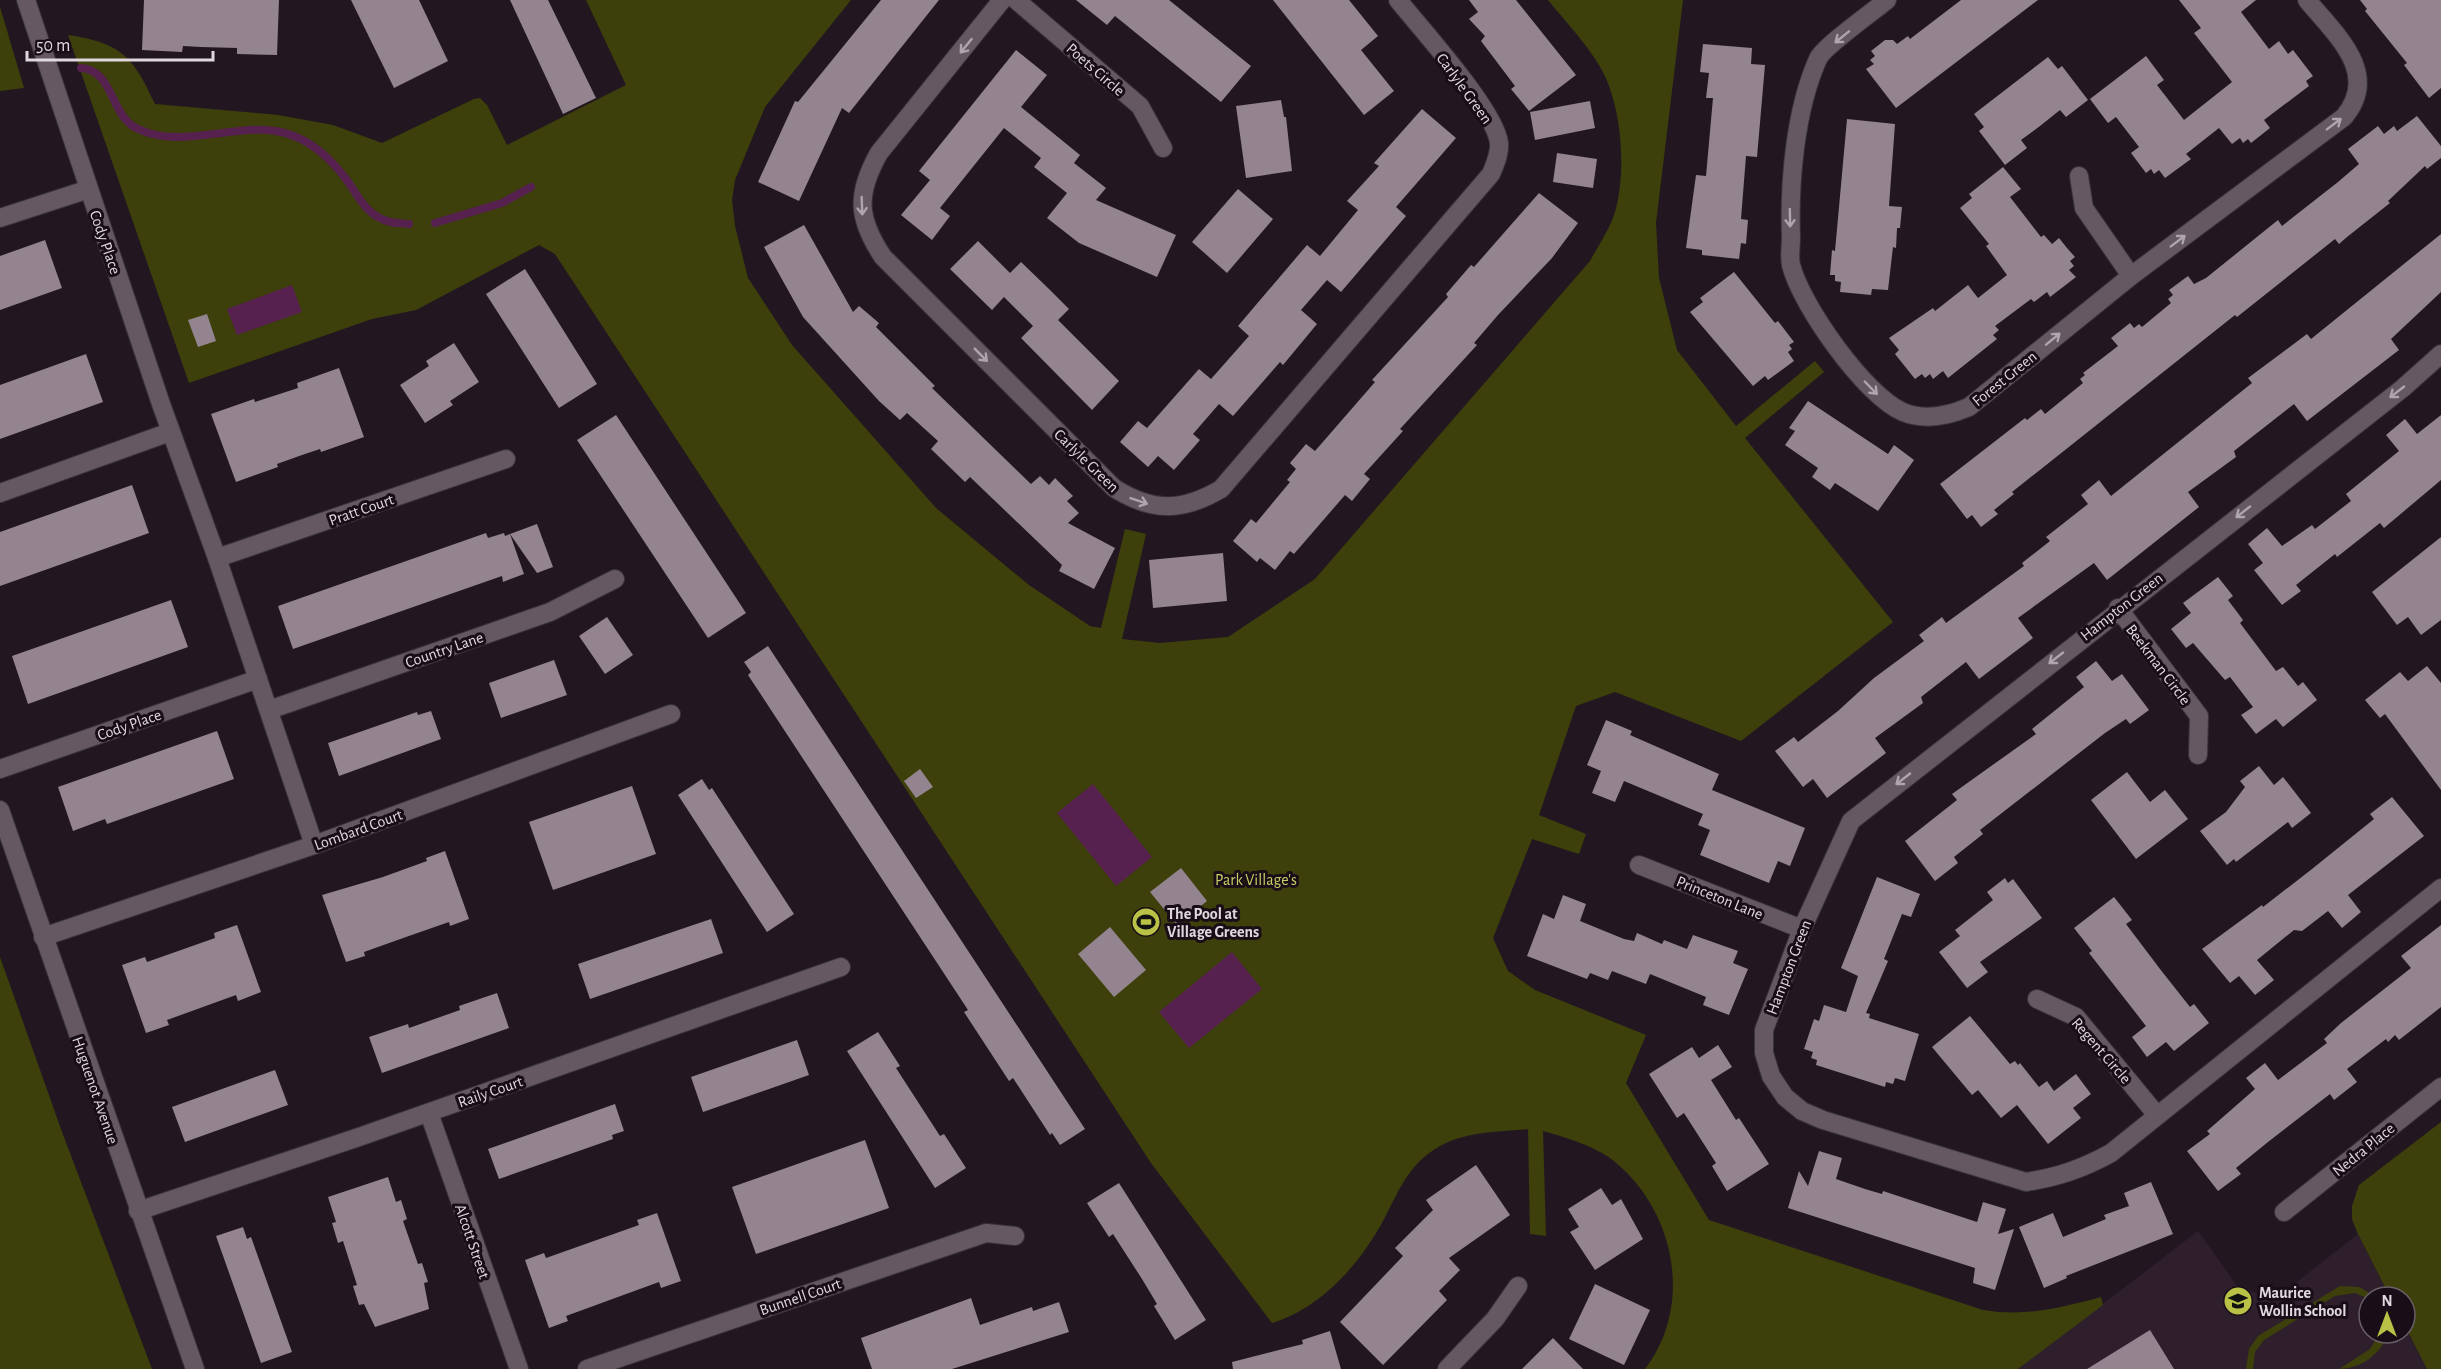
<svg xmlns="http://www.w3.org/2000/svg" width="2441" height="1369" font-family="'Alegreya Sans',sans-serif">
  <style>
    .built { fill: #2f1e2c }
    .green { fill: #3d400a }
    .water { fill: #56214e }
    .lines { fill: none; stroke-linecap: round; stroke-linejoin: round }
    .stream { stroke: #56214e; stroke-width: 8 }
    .building { fill: #93848f }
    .minor-casing { stroke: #3a3339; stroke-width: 20 }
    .minor { stroke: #655863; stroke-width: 18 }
    .oneway { stroke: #afa5ad }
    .labels { text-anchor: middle; stroke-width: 6; stroke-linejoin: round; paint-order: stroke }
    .street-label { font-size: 16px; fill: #e0d8df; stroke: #190e17 }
    .park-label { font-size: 16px; fill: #c7cf66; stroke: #190e17 }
    .poi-label { font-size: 16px; font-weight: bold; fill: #e0d8df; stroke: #190e17; text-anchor: start }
  </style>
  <rect width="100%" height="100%" fill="#221720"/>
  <path class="built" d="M2198,1231L2237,1286L2259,1294L2279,1292L2293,1285L2358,1234L2390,1297H2369V1333H2405V1326L2427,1369H2018Z"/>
  <g class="green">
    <path d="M586,0H851L765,107L735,180L732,200L735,226L748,278L792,345L936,508L1029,585L1090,626L1101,628L1125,529L1146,534L1122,639L1160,643L1228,637L1315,579L1590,261C1598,246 1610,229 1615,212C1627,171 1622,102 1599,65C1585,42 1565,21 1548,0H1683L1656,223L1659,278L1677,350L1736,426L1815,361L1824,372L1745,438L1893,622L1741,741L1615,692L1576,706L1539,815L1586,834L1579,854L1532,839L1493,938L1508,971L1535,990L1646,1035L1626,1083L1709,1220L1983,1310C2025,1317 2060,1308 2101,1297L2103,1305L2018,1369H1645C1694,1305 1675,1211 1615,1162C1596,1146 1567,1138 1543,1131L1546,1236L1530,1234L1528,1129C1498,1132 1467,1131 1440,1146C1408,1164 1399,1191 1383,1221C1359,1265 1321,1308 1272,1323L1151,1163L555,254L539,245L416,310L372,319L189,383L68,35C121,43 133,56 155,104L278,115L333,125L382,143L474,99L480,98L487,105L507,145L626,85Z"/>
    <path d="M0,7L24,88L0,91Z"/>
    <path d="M0,957L62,1132L152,1369H0Z"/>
    <path d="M2441,1122V1369H2427L2405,1326V1297H2390L2357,1232L2352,1219V1206L2359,1185Z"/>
    <path d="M2340,1286L2359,1287L2377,1297H2369V1299L2355,1293L2335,1296L2264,1340L2255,1352L2253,1369H2246L2249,1349L2258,1336Z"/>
    <path d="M2380,1333H2388C2382,1354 2360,1369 2339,1369L2370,1349Z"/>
  </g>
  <g class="water">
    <path d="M292,285L302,312L237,335L227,309Z"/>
    <path d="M1093,784L1152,857L1116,886L1057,813Z"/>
    <path d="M1232,952L1262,989L1189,1048L1159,1012Z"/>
  </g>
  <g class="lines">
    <g class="stream">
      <path d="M81,68C113,70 110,114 136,128C185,153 245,116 294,136C315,144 333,162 346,179C356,192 363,209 378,217C387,223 398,223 409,224"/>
      <path d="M435,223L502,203L531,187"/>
    </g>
  </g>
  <g class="building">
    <path d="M144,0H279L277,55L237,54V48L201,47L183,46L182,52L142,50Z"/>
    <path d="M351,0H419L448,61L394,88Z"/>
    <path d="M510,0H548L596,98L563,114Z"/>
    <path d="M881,0H939L849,113L842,108L799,201L758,182L795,101L798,102Z"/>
    <path d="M1076,0H1169L1251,66L1221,102L1115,16L1107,25Z"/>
    <path d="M1273,0H1349L1378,36L1361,50L1394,91L1364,115Z"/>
    <path d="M1469,0H1516L1576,75L1529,111L1511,89L1515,86L1481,41L1485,36L1469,19L1478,12Z"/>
    <path d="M1961,0H2038L1896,108L1866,69L1874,64L1870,60L1875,56L1871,51L1885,40H1893L1897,44L1908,36L1910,39Z"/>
    <path d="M2179,0H2256L2241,12L2269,49L2279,41L2288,54L2293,50L2313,76L2306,81L2309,86L2264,120L2270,128L2251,143L2248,139L2243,143L2240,138L2232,144L2219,128L2186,154L2191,159L2165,178L2159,170L2154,174L2151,169L2146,173L2131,153L2139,147L2116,117L2108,123L2090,99L2146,56L2164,80L2157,85L2184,120L2232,82L2194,33L2201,28Z"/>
    <path d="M2360,0H2441V88L2429,98L2404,65L2407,63L2365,11L2367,9Z"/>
    <path d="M1703,44L1752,48L1751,64L1765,65L1757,157L1746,156L1741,219L1748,220L1746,244L1741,243L1739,259L1702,255V250L1686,248L1696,175L1706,176L1713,98H1706L1709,73L1700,72Z"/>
    <path d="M1016,50L1047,75L1021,107L1080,155L1074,163L1106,188L1096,200L1176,235L1157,277L1079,243L1047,218L1067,193L1034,167L1041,158L1004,128L940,208L950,216L932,240L901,215L930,180L919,171Z"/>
    <path d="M2048,57L2058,69L2062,66L2088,100L2066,117L2060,110L2040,126L2021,140L2027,148L2005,165L1979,131L1984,127L1974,114Z"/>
    <path d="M1281,100L1284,117H1286L1292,171L1246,178L1236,106Z"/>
    <path d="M1590,101L1595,128L1535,140L1530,112Z"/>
    <path d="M1422,109L1456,138L1396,207L1406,216L1341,292L1327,280L1301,310L1317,324L1283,365L1280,362L1233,416L1219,404L1193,434L1200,440L1174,470L1158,456L1148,467L1120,442L1138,421L1147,428L1199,369L1211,379L1249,336L1238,326L1307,245L1320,256L1358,210L1347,201L1379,166L1374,163Z"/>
    <path d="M2417,116L2441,146V158L2427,169L2425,166L2388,201L2390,203L2347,237L2339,244L2335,239L2237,317L2235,315L2012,492L2014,494L1994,510L1998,514L1981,527L1972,515L1967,519L1940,484L2025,418L2027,420L2041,409L2045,414L2083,383L2080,379L2085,375L2083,373L2118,346L2111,338L2130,323L2134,328L2139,324L2142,327L2171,303L2168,299L2173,295L2169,290L2188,276L2194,284L2206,278L2278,220L2282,226L2338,182L2359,164L2348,149L2378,126L2384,134L2394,126L2397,131Z"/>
    <path d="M1847,119L1895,124L1889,206L1902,207L1900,228H1897L1896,248L1893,247L1888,290L1872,289L1871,295L1840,292L1841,282L1835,281V275H1830L1832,250L1835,251Z"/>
    <path d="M1557,153L1597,159L1593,188L1553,182Z"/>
    <path d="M2003,167L2021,189L2010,197L2041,237L2044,235L2052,244L2059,238L2067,248L2075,257L2070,261L2074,266L2069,270L2076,277L2050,297L2047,292L2034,302L2031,299L1995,326L1999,330L1993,335L1997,339L1948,378L1943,371L1933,379L1930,374L1925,378L1922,374L1915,379L1895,354L1899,350L1889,338L1933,308L1935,311L1968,285L1978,298L2007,275L1986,246L1989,244L1960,208L1972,198L1969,194Z"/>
    <path d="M1238,189L1273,219L1227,273L1192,242Z"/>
    <path d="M1539,193L1578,223L1552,258L1498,315L1474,343L1477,345L1400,429L1403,431L1364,474L1370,479L1352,501L1345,495L1294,554L1290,551L1275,570L1260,558L1257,562L1233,541L1251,519L1256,523L1290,482L1287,480L1296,469L1290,463L1306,444L1315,451L1375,382L1372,380L1448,297L1446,294L1471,265L1474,267Z"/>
    <path d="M804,225L853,312L859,306L879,323L876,327L935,386L932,388L1031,484L1040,476L1049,485L1055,478L1073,496L1067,501L1079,513L1068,523L1115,548L1094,589L1059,571L1062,565L970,477L965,482L931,449L938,441L907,413L900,420L879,401L803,317L764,247Z"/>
    <path d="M2441,234V292L2391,339L2399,350L2307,421L2294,404L2234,451L2236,457L2188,492L2199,507L2107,580L2094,563L2018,618L2033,638L1979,679L1966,662L1921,697L1923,703L1875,738L1886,753L1827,798L1813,779L1803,787L1775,751L1794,737L1798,742L1838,711L1874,678L1924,641L1919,635L1942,617L1946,623L2024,566L2022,563L2050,541L2046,537L2088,504L2081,495L2099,480L2111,496L2252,383L2248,378L2307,334L2311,339Z"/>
    <path d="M45,240L62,288L0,310V256Z"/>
    <path d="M978,241L1010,273L1021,262L1049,289L1069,309L1058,320L1119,381L1092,410L1021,338L1033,326L1004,297L992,310L950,269Z"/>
    <path d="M525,269L597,384L559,408L486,294Z"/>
    <path d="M1734,272L1775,323L1778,321L1794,342L1789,345L1792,349L1788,352L1794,361L1768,380L1765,376L1753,386L1690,312L1703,302L1700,298Z"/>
    <path d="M207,314L216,341L198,347L188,320Z"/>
    <path d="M454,343L479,382L450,401L453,405L425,423L400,385L429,366L426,361Z"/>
    <path d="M86,354L103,402L0,439V385Z"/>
    <path d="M339,368L364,437L321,452L320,449L302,455L277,464L278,467L236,482L211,414L254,399L255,402L298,388L297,383Z"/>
    <path d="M1808,401L1888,454L1894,445L1914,460L1878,511L1835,483L1830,490L1812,477L1818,468L1785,445L1795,431L1789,428Z"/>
    <path d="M616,415L746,613L708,638L577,440Z"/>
    <path d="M2441,415V480L2384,528L2380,523L2337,557L2335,554L2296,585L2301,591L2282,605L2254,570L2263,563L2248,544L2267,528L2282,546L2312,525L2315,529L2351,501L2346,494L2399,451L2386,435L2405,419L2417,434Z"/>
    <path d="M132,485L149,533L0,586V532Z"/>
    <path d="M537,524L553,567L537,573L510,534Z"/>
    <path d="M486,533L488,538L504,533L505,536L510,534L524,574L503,582L502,576L293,649L278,606Z"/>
    <path d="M2441,537V620L2421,635L2408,617L2397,625L2372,592Z"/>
    <path d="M1223,553L1227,601L1153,608L1149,560Z"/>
    <path d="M2218,577L2233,596L2228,600L2243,620L2240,623L2276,671L2283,667L2298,686L2303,682L2317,700L2283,727L2276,719L2256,734L2241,715L2253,707L2230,677L2225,680L2193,643L2186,648L2171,629L2191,613L2183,603Z"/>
    <path d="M171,600L188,647L28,704L12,656Z"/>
    <path d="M607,617L633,655L605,674L579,636Z"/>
    <path d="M768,646L1085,1129L1060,1145L1052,1133L1050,1135L1013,1078L1009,1081L964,1012L968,1010L748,675L751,672L744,662Z"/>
    <path d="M554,660L567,695L501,718L489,683Z"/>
    <path d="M2096,661L2112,681L2122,674L2149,710L2130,724L2126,719L2105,733L1980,830L1983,834L1954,857L1958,863L1935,881L1905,841L1957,800L1952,794L2036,734L2032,729L2084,687L2076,677Z"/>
    <path d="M2427,666L2441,683V790L2385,714L2380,718L2365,700L2400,672L2408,681Z"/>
    <path d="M431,711L441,739L339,776L328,743L417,712L418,715Z"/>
    <path d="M1606,720L1632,731L1630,735L1719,774L1712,790L1805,828L1790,866L1778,861L1769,883L1700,855L1710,830L1698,825L1703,814L1624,781L1615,802L1592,793L1601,771L1587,765Z"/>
    <path d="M217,731L234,779L107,824L105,819L73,831L58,787Z"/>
    <path d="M2259,766L2274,785L2283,777L2311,813L2292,828L2288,822L2236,862L2234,859L2227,865L2200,831L2226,812L2245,787L2240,781Z"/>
    <path d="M920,769L933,787L916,798L904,781Z"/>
    <path d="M2127,772L2150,802L2165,790L2188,819L2136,859L2091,800Z"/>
    <path d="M702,779L709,790L712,788L794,914L767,932L678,795Z"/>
    <path d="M632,786L656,854L553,890L529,822Z"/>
    <path d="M2392,797L2424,836L2348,895L2361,912L2342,928L2328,911L2302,931L2294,930L2257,960L2274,980L2255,995L2239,976L2230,983L2202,949L2262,905L2263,907L2312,869L2374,819L2370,814Z"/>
    <path d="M445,851L469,919L450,926L449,922L406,937L364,952L365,956L346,962L322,895L383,877L427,861L426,858Z"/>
    <path d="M1181,868L1207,901L1177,925L1150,892Z"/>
    <path d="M1877,877L1920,894L1911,917L1902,914L1884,959L1888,961L1866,1013L1870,1014L1869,1018L1919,1034L1905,1081L1895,1078L1893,1084L1886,1082L1885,1087L1816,1065L1817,1060L1811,1058L1813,1052L1804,1049L1814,1019L1819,1021L1824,1005L1846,1012L1858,976L1841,968Z"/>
    <path d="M2005,878L2008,883L2013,879L2042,918L1980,962L1988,972L1967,988L1939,952L1960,936L1955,930L1993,900L1987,892Z"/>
    <path d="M1563,895L1586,904L1580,921L1624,939L1634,941L1637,933L1662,944L1664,940L1687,949L1693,935L1738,951L1733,963L1748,969L1729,1015L1703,1005L1706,997L1650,974L1646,984L1612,971L1608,980L1590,973L1587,979L1527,956L1543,914L1554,919Z"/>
    <path d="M2114,897L2132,920L2126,924L2160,969L2190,1007L2194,1004L2209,1023L2174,1051L2166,1042L2147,1057L2132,1037L2146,1026L2089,953L2092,951L2074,928Z"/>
    <path d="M711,919L723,953L590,999L578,964Z"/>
    <path d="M237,925L261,992L238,1001L236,995L167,1020L169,1025L146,1033L122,965L145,957L147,962L215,938L214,933Z"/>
    <path d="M2441,925V1007L2399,1040L2395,1035L2388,1042L2386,1039L2347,1069L2357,1082L2334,1100L2330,1094L2268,1142L2236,1168L2241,1174L2218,1191L2187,1151L2210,1134L2207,1131L2255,1089L2246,1078L2265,1063L2278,1080L2327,1043L2324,1039L2341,1023L2411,968L2401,956Z"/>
    <path d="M1110,927L1146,970L1114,997L1078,954Z"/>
    <path d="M497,993L509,1028L382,1073L369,1037L408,1024L409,1028L460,1010L459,1006Z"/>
    <path d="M1970,1016L2010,1064L2015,1061L2018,1065L2020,1063L2039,1087L2047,1081L2054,1091L2076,1074L2091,1094L2073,1108L2081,1118L2048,1144L2017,1105L2001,1118L1978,1090L1972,1095L1932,1047Z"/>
    <path d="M878,1032L900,1066L896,1068L940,1136L944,1134L966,1168L935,1188L847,1051Z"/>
    <path d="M797,1040L809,1075L703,1112L691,1077Z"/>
    <path d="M1718,1045L1732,1067L1711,1080L1736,1120L1739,1118L1769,1164L1727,1191L1712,1166L1716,1163L1684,1113L1677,1118L1649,1074L1692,1047L1699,1058Z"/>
    <path d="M275,1070L288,1105L185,1142L172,1107Z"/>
    <path d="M615,1104L624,1131L612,1135L613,1139L499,1179L488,1149Z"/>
    <path d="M865,1140L889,1208L756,1254L732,1187Z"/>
    <path d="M1819,1151L1842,1158L1836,1179L1865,1189L1882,1194L1883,1191L1977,1222L1983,1202L2006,1209L1998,1234L2014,1229L1995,1290L1973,1283L1975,1268L1788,1208L1799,1171L1808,1186Z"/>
    <path d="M1476,1165L1510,1215L1449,1258L1460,1270L1439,1291L1447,1300L1383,1365L1340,1322L1403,1256L1395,1248L1433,1210L1426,1200Z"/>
    <path d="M388,1177L396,1202L401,1200L407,1219L403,1221L418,1264L422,1263L428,1282L424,1283L429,1309L375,1327L364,1304L359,1305L353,1286L357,1285L343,1241L338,1243L332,1223L336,1222L328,1197Z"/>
    <path d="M2151,1182L2173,1234L2066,1276L2067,1278L2044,1288L2019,1227L2053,1213L2063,1237L2106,1219L2104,1215L2129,1206L2124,1193Z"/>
    <path d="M1119,1183L1206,1320L1175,1340L1154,1306L1157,1304L1142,1279L1113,1234L1109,1237L1087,1203Z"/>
    <path d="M1601,1188L1612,1205L1621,1199L1643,1239L1595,1270L1570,1232L1579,1227L1568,1209Z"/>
    <path d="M657,1213L681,1281L661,1288L659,1282L566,1316L568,1321L549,1328L525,1260L544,1253L546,1258L639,1225L637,1220Z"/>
    <path d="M243,1227L247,1239L251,1237L292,1352L261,1363L216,1236Z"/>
    <path d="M1595,1284L1650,1310L1624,1365L1569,1339Z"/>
    <path d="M971,1298L980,1325L1032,1307L1033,1311L1059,1302L1069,1332L952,1369H872L861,1338Z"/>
    <path d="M2150,1330L2174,1369H2087Z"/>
    <path d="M1330,1331L1341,1369H1233L1232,1362L1303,1344L1302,1340Z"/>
    <path d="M1553,1338L1583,1369H1522Z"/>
  </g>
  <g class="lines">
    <g class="minor-casing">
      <g id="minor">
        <path d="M26,0L161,404L217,558L314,845"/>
        <path d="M1002,0L879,153C856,194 857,218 883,257L1114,488C1152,512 1182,512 1221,489L1491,174C1495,164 1500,154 1499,143C1495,110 1421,29 1398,0"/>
        <path d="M1016,0L1140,106L1163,148"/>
        <path d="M1887,0C1874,11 1823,47 1818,59C1795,110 1789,183 1791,238C1791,246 1789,257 1791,265C1801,305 1865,396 1903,412C1925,421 1948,416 1969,407L2131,276L2344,117C2381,73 2335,34 2307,0"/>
        <path d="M2079,176L2084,208L2131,276"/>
        <path d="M0,218L89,189"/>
        <path d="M2441,354L2403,388L1851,821L1802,929L1764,1030V1053L1771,1076L1785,1097L1802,1111L1823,1120L2026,1182C2058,1177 2082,1169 2111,1153L2441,888"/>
        <path d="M0,493L170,432"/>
        <path d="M217,558L506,459"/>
        <path d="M2118,608L2199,716L2198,755"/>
        <path d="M269,710L550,612L615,579"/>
        <path d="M0,769L258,679"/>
        <path d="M0,810L195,1369"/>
        <path d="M1639,865L1802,929"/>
        <path d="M43,937L314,845L671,714"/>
        <path d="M2037,999L2076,1017L2156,1114"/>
        <path d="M429,1113L519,1369"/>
        <path d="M138,1211L359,1137L841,967"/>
        <path d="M2284,1212L2441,1087"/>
        <path d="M587,1369L986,1233L1015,1236"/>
        <path d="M1447,1369L1495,1319L1518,1286"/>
      </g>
    </g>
    <use href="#minor" class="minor"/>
  </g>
  <defs><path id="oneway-shaft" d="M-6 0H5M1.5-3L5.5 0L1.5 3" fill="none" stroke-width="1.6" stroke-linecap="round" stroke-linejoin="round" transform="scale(1.5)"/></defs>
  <g class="oneway">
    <use href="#oneway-shaft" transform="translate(1842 37) rotate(141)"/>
    <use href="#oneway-shaft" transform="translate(966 46) rotate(129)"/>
    <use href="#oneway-shaft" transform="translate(2334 124) rotate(-37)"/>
    <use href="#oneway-shaft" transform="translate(862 206) rotate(88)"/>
    <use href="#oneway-shaft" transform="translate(1790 218) rotate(89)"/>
    <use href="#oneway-shaft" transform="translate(2178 241) rotate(-37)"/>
    <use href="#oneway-shaft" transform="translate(2053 339) rotate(-39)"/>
    <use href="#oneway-shaft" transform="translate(981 355) rotate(45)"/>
    <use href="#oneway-shaft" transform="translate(1871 388) rotate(46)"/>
    <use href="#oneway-shaft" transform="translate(2397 392) rotate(142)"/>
    <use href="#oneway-shaft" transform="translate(1139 501) rotate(19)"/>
    <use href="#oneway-shaft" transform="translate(2243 512) rotate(142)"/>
    <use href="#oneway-shaft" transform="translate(2056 658) rotate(142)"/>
    <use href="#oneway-shaft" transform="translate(1903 779) rotate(142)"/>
  </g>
  <defs>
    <g id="stadium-disc" transform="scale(1.5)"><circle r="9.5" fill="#b9c146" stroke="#190e17"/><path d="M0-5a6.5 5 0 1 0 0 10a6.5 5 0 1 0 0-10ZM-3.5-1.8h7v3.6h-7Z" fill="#111"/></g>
    <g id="school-disc" transform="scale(1.5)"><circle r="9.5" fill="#b9c146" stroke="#190e17"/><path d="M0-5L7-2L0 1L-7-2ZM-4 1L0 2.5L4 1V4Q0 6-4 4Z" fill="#111"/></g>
  </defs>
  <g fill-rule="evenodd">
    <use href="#stadium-disc" x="1146" y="922"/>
    <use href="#school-disc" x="2238" y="1301"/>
  </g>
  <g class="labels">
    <g class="street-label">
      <text transform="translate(1096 69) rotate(41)" y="6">Poets Circle</text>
      <text transform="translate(1465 88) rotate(54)" y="6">Carlyle Green</text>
      <text transform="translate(106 242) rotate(71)" y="6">Cody Place</text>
      <text transform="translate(2004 378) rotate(-39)" y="6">Forest Green</text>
      <text transform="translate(1087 460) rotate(44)" y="6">Carlyle Green</text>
      <text transform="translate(361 509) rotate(-19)" y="6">Pratt Court</text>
      <text transform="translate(2121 606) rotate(-38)" y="6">Hampton Green</text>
      <text transform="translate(444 649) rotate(-19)" y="6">Country Lane</text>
      <text transform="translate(2159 664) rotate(53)" y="6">Beekman Circle</text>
      <text transform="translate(129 724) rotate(-19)" y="6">Cody Place</text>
      <text transform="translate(358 829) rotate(-20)" y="6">Lombard Court</text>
      <text transform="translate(1720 897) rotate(22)" y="6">Princeton Lane</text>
      <text transform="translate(1788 967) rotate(-69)" y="6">Hampton Green</text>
      <text transform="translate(2102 1050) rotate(49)" y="6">Regent Circle</text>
      <text transform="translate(96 1090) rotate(71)" y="6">Huguenot Avenue</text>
      <text transform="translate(490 1091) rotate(-19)" y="6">Raily Court</text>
      <text transform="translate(2363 1149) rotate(-39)" y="6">Nedra Place</text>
      <text transform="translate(473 1241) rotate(71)" y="6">Alcott Street</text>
      <text transform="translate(800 1296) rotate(-19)" y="6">Bunnell Court</text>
    </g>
    <g class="park-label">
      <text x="1256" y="885">Park Village's</text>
    </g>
    <g class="poi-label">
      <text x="1167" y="919">The Pool at<tspan x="1167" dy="18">Village Greens</tspan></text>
      <text x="2259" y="1298">Maurice<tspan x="2259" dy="18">Wollin School</tspan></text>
    </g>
  </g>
  <g transform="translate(2387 1315)"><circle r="28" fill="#190e17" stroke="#695f67" stroke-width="1.5"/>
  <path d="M0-4.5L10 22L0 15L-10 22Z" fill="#b9c146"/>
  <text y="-9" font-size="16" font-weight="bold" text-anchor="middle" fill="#e0d8df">N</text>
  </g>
  <path d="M27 51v9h186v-9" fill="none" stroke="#e0d8df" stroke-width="3"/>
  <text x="36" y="51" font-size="18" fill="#e0d8df" stroke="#190e17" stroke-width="4.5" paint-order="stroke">50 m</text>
</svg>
